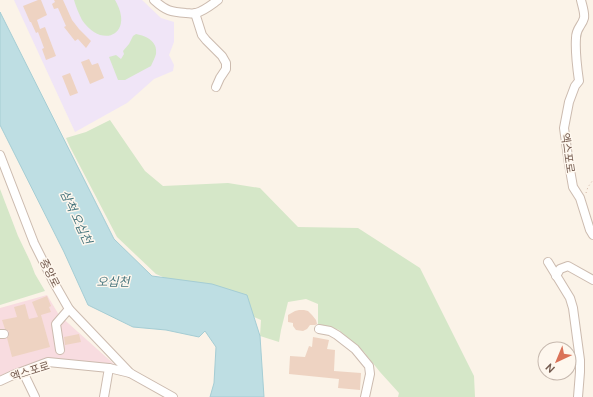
<svg xmlns="http://www.w3.org/2000/svg" width="593" height="397" font-family="Ubuntu,'Noto Sans KR',sans-serif">
  <style>
    .education { fill: #f0e5f7 }
    .medical { fill: #f8dce0 }
    .green { fill: #d5e7c8 }
    .water { fill: #bedee3; stroke: #a5cdd4 }
    .building { fill: #eed3c2 }
    .lines { fill: none; stroke-linecap: round; stroke-linejoin: round }
    .minor-casing { stroke: #ccbbaf; stroke-width: 10 }
    .path { stroke: #d3b6a5; stroke-width: 1; stroke-dasharray: 1 3; stroke-linecap: butt }
    .minor { stroke: #fff; stroke-width: 8 }
    .labels { text-anchor: middle; stroke-width: 3; stroke-linejoin: round; paint-order: stroke }
    .street-label { font-size: 11px; fill: #735a4e; stroke: #fef7ee }
    .water-label { font-size: 12px; font-style: italic; fill: #47757d; stroke: #fef7ee }
  </style>
  <rect width="100%" height="100%" fill="#fbf3e8"/>
  <path class="education" d="M14,0H142L161,18L174,22V42L169,55L174,65L173,71L154,79L127,103L75,132Z"/>
  <path class="medical" d="M47,295L59,315L115,365L50,359L10,371L0,376V308Z"/>
  <g class="green">
    <path d="M74,0H115C135,34 102,50 82,20C79,14 76,7 74,0Z"/>
    <path d="M136,34C147,36 158,42 156,54C155,58 152,63 151,66L125,80H118L109,57L116,55L121,59L124,54L123,51L129,44L133,36Z"/>
    <path d="M110,120L145,171L163,186L228,183L260,188L298,227L358,228L420,268L474,376L475,397H398L399,393L380,372L364,352L339,330L322,325L318,324V304L306,299L288,302L281,330L279,342L260,336L261,320L156,274L117,237L70,147L66,138L86,132Z"/>
    <path d="M0,189L18,236L30,261L35,274L45,291L0,305Z"/>
  </g>
  <path class="water" d="M0,12L114,239L152,276L212,284L247,295L260,336L264,397H210L214,383L216,347L205,331L199,337L166,330L133,327L88,305L64,252L0,125Z"/>
  <g class="building">
    <path d="M38,0H41L47,15L37,20L40,29L45,27L56,56L46,60L42,49L44,48L38,32L36,33L31,22H30L23,6Z"/>
    <path d="M54,0H63L72,20L79,29L91,41L86,48L78,39L75,41L64,27L66,26L58,8L54,9L52,4L55,2Z"/>
    <path d="M89,59L92,65L98,63L104,78L90,84L81,62Z"/>
    <path d="M70,73L78,93L70,96L62,76Z"/>
    <path d="M47,296L51,306L49,307L51,312L41,315L50,347L12,357L7,338L9,336V331L5,329L2,320L17,317L14,307L25,304L29,319L38,317L32,302Z"/>
    <path d="M299,310H304L308,311L312,315L316,320L317,324L315,325H310L307,329L303,331L296,330L293,326V323L288,322V315L295,311Z"/>
    <path d="M79,334L81,342L65,345L64,337Z"/>
    <path d="M313,337L329,340L327,349L335,350L334,371L361,373L360,390L338,388L339,379L289,374L290,356L305,357L309,346L312,347Z"/>
  </g>
  <g class="lines">
    <g class="minor-casing">
      <g id="minor">
        <path d="M154,0C166,11 171,12 186,13C189,13 193,14 196,13C204,11 211,5 218,0"/>
        <path d="M581,0C582,5 585,13 584,18C582,26 576,28 576,38C575,52 577,67 579,81L575,86L569,102L564,128L569,164L573,187L580,198L590,230L593,235"/>
        <path d="M195,13L202,35L206,40L222,56L226,63V69L220,78L216,87"/>
        <path d="M0,155L34,243L53,281L69,309L130,373L173,397"/>
        <path d="M548,262L570,298L573,308L580,360V372L578,397"/>
        <path d="M556,276L560,269L568,266L593,280"/>
        <path d="M319,329L330,331L337,335L355,349L369,366L370,374L365,397"/>
        <path d="M0,334H4"/>
        <path d="M60,350L56,324L69,309"/>
        <path d="M23,372L35,397"/>
        <path d="M0,381L13,375L48,362L109,368L130,373"/>
        <path d="M104,397L109,368"/>
      </g>
    </g>
    <path class="path" d="M586,193L588,187L593,180"/>
    <use href="#minor" class="minor"/>
  </g>
  <g class="labels">
    <g class="street-label">
      <text transform="translate(568 153) rotate(82)" y="4">엑스포로</text>
      <text transform="translate(50 273) rotate(63)" y="4">중앙로</text>
      <text transform="translate(30 371) rotate(-18)" y="4">엑스포로</text>
    </g>
    <g class="water-label">
      <text transform="translate(76 217) rotate(65)" y="4">삼척 오십천</text>
      <text x="113" y="286">오십천</text>
    </g>
  </g>
  <g transform="translate(557 361) rotate(224)"><circle r="19" fill="#fef7ee" stroke="#c6b8ae"/>
  <path d="M0-3L7 15L0 10L-7 15Z" fill="#da7258"/>
  <text y="-6" font-size="11" font-weight="bold" text-anchor="middle" fill="#735a4e">N</text>
  </g>
</svg>
